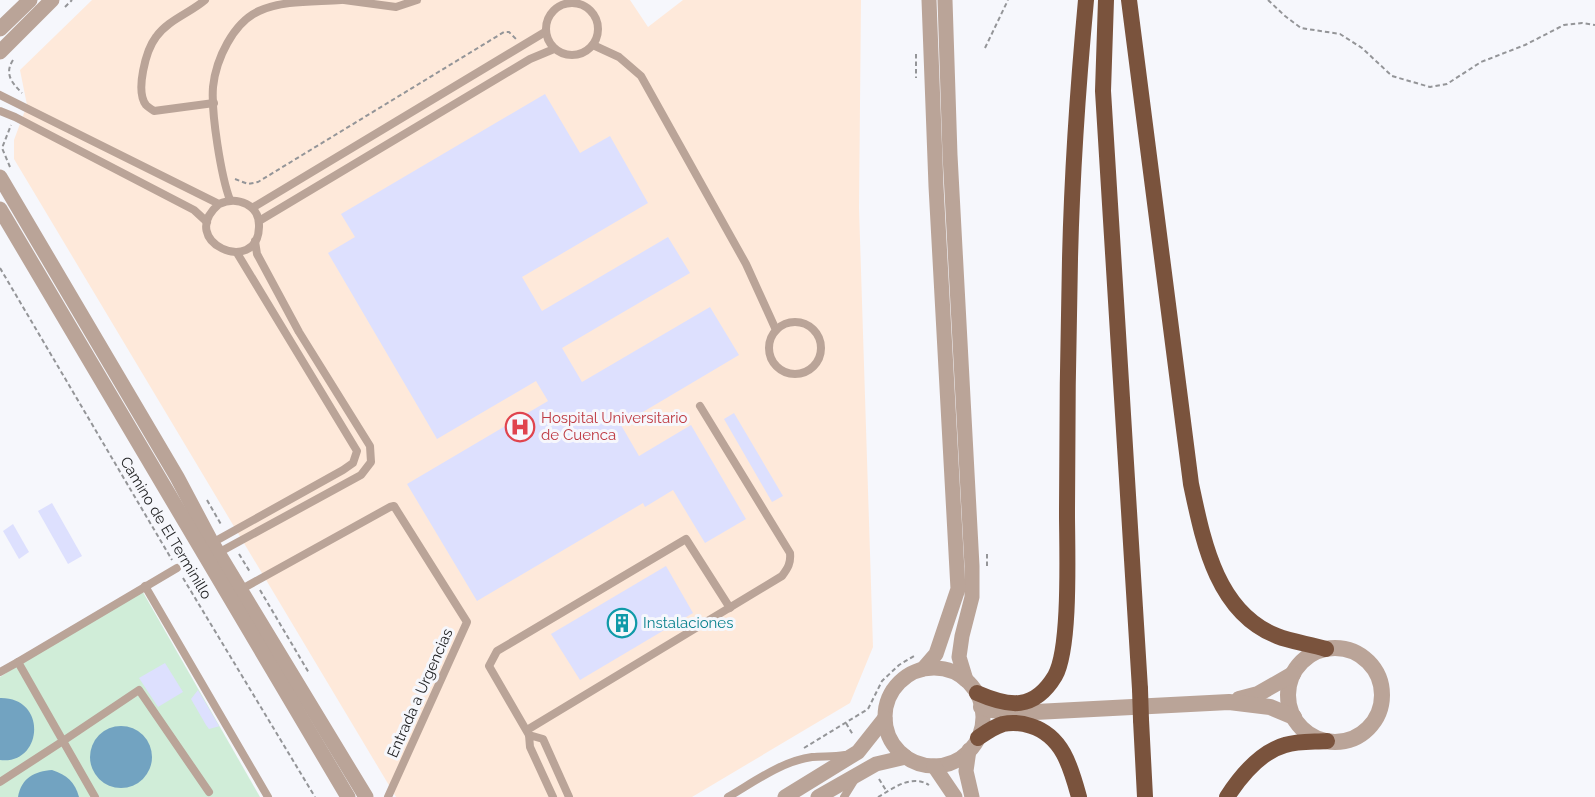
<svg xmlns="http://www.w3.org/2000/svg" width="1595" height="797" font-family="Raleway,sans-serif">
  <style>
    .medical { fill: #fee9da }
    .green { fill: #d0edd8 }
    .water { fill: #72a3c1 }
    .building { fill: #dde0fe }
    .lines { fill: none; stroke-linecap: round; stroke-linejoin: round }
    .path { stroke: #949598; stroke-width: 2; stroke-dasharray: 4.5 3; stroke-linecap: butt }
    .service { stroke: #baa498; stroke-width: 8 }
    .minor { stroke: #baa498; stroke-width: 15 }
    .tertiary { stroke: #baa498; stroke-width: 16 }
    .trunk { stroke: #7a533d; stroke-width: 16 }
    .trunk-bridge { stroke: #7a533d; stroke-width: 16 }
    .labels { text-anchor: middle; stroke-width: 6; stroke-linejoin: round; paint-order: stroke }
    .health-label { font-size: 15px; fill: #be3a42; stroke: #f6f7fc; text-anchor: start }
    .street-label { font-size: 15px; fill: #1e1f20; stroke: #f6f7fc }
    .culture-label { font-size: 15px; fill: #0d838f; stroke: #f6f7fc; text-anchor: start }
  </style>
  <rect width="100%" height="100%" fill="#f6f7fc"/>
  <path class="medical" d="M92,0H630L648,27L683,0H861L859,208L873,647L850,703L692,797H396L14,159V140L27,105L20,70Z"/>
  <path class="green" d="M140,587L260,797H0V677Z"/>
  <g class="water">
    <path d="M0,698C48,697 43,765 0,760Z"/>
    <circle cx="121" cy="757" r="31"/>
    <path d="M52,770C67,775 75,782 79,797H18C21,778 35,771 52,770Z"/>
  </g>
  <g class="building">
    <path d="M545,94L580,153L610,136L648,203L522,277L542,311L668,237L690,273L562,348L582,382L710,307L739,355L621,425L639,456L691,425L746,519L705,543L673,490L645,507L643,503L477,601L407,484L548,401L536,381L437,439L328,253L355,237L341,214Z"/>
    <path d="M734,413L783,496L772,502L724,419Z"/>
    <path d="M52,503L82,556L68,564L38,511Z"/>
    <path d="M13,524L29,552L19,559L3,531Z"/>
    <path d="M666,566L693,613L580,680L551,634Z"/>
    <path d="M165,663L183,692L158,707L139,678Z"/>
    <path d="M198,690L219,726H220L209,729L206,725L191,699Z"/>
  </g>
  <g class="lines">
    <g class="path">
      <path d="M1268,0L1285,16L1301,28L1340,34L1362,48L1392,76L1430,87L1447,84L1481,62L1525,45L1564,25L1582,23L1595,25"/>
      <path d="M65,7L72,0"/>
      <path d="M985,48L1008,0"/>
      <path d="M916,54V78"/>
      <path d="M13,60C4,74 12,83 22,93"/>
      <path d="M10,167L2,148L11,125"/>
      <path d="M235,179L248,184L258,182L504,32H509L516,39"/>
      <path d="M0,268L172,560"/>
      <path d="M207,500L222,526"/>
      <path d="M239,554L250,572"/>
      <path d="M987,554V569"/>
      <path d="M183,578L315,797"/>
      <path d="M260,590L309,673"/>
      <path d="M846,723L853,735"/>
      <path d="M804,748L868,709L882,681L899,665L914,656"/>
      <path d="M879,779L887,792"/>
      <path d="M878,797C894,788 911,774 929,785"/>
    </g>
    <g class="service">
      <path d="M205,0C190,13 168,20 156,37C146,50 135,91 146,105C148,107 151,109 154,111L214,103"/>
      <path d="M344,0L396,7L417,0"/>
      <circle cx="572" cy="29" r="26"/>
      <path d="M593,45L619,57L641,76L746,264L776,330"/>
      <path d="M0,95L219,204C237,196 260,204 259,227C258,277 175,242 219,204"/>
      <path d="M0,111L15,117L194,210L207,222"/>
      <path d="M230,200C221,176 211,113 213,87C216,59 233,23 259,11C284,0 314,2 341,0"/>
      <path d="M252,208L545,32"/>
      <path d="M259,221L530,59L554,49"/>
      <circle cx="795" cy="348" r="26"/>
      <path d="M212,543L343,470L353,463L357,451L237,253"/>
      <path d="M218,553L361,475L371,462L370,446L299,332L257,254L255,241"/>
      <path d="M145,586L268,797"/>
      <path d="M240,590L390,507L394,506L467,622L388,797"/>
      <path d="M18,662L177,568"/>
      <path d="M0,672L18,662L63,741L0,782"/>
      <path d="M527,730L782,576C788,568 791,563 790,553L700,406"/>
      <path d="M529,735L489,666L497,651L686,539L730,608"/>
      <path d="M95,797L63,741L139,690L209,792"/>
      <path d="M553,797L530,747L529,735L543,739L569,797"/>
      <path d="M728,797C754,782 782,761 812,757C823,756 833,757 845,755"/>
      <path d="M844,797L854,781"/>
    </g>
    <g class="minor">
      <path d="M945,0L950,155L972,566V597L962,636L959,657L966,680"/>
      <path d="M0,29L30,0"/>
      <path d="M0,52L52,0"/>
      <path d="M0,177L177,477L212,543L366,797"/>
      <path d="M0,209L348,797"/>
      <circle cx="934" cy="717" r="49"/>
      <path d="M923,669L936,654L958,589L936,186L929,0"/>
      <path d="M969,750L966,771L972,797"/>
      <path d="M934,766L955,797"/>
      <path d="M785,797L858,752L885,718"/>
      <path d="M818,797L876,764L906,757"/>
    </g>
    <g class="tertiary">
      <circle cx="1335" cy="695" r="47"/>
      <path d="M1239,699L1258,694L1293,674"/>
      <path d="M981,707L992,710L1015,713L1229,702L1270,707L1294,717"/>
    </g>
    <g class="trunk">
      <path d="M1106,0L1103,91L1140,689"/>
      <path d="M1129,0L1191,484C1203,540 1216,612 1277,636C1292,642 1310,644 1326,649"/>
      <path d="M977,693C1009,707 1034,711 1055,676C1071,648 1067,549 1067,514C1067,429 1068,344 1070,259C1072,172 1078,86 1086,0"/>
      <path d="M1141,720L1145,797"/>
      <path d="M978,738C985,733 993,727 1003,724C1012,722 1022,723 1031,726C1063,736 1071,768 1079,797"/>
      <path d="M1227,797C1240,777 1260,752 1285,745C1298,741 1313,742 1327,741"/>
    </g>
    <path class="trunk-bridge" d="M1140,689L1141,720"/>
  </g>
  <defs>
    <g id="hospital-ring" transform="scale(1.5)"><circle r="9.5" fill="#f6f7fc" stroke="#e0444e" stroke-width="1.5"/><path d="M-5-5h3v3.5h4V-5h3V5h-3V1.5h-4V5h-3Z" fill="#e0444e"/></g>
    <g id="building-ring" transform="scale(1.5)"><circle r="9.5" fill="#f6f7fc" stroke="#0f9aa8" stroke-width="1.5"/><path d="M-4-6H4V6H1V3H-1V6H-4ZM-2.5-4.3h1.7v1.8h-1.7ZM.8-4.3h1.7v1.8H.8ZM-2.5-1h1.7V.8h-1.7ZM.8-1h1.7V.8H.8Z" fill="#0f9aa8"/></g>
  </defs>
  <g fill-rule="evenodd">
    <use href="#hospital-ring" x="520" y="427"/>
    <use href="#building-ring" x="622" y="623"/>
  </g>
  <g class="labels">
    <g class="health-label">
      <text x="541" y="423">Hospital Universitario<tspan x="541" dy="17">de Cuenca</tspan></text>
    </g>
    <g class="street-label">
      <text transform="translate(166 528) rotate(59)" y="5">Camino de El Terminillo</text>
      <text transform="translate(420 693) rotate(-66)" y="5">Entrada a Urgencias</text>
    </g>
    <g class="culture-label">
      <text x="643" y="628">Instalaciones</text>
    </g>
  </g>
</svg>
